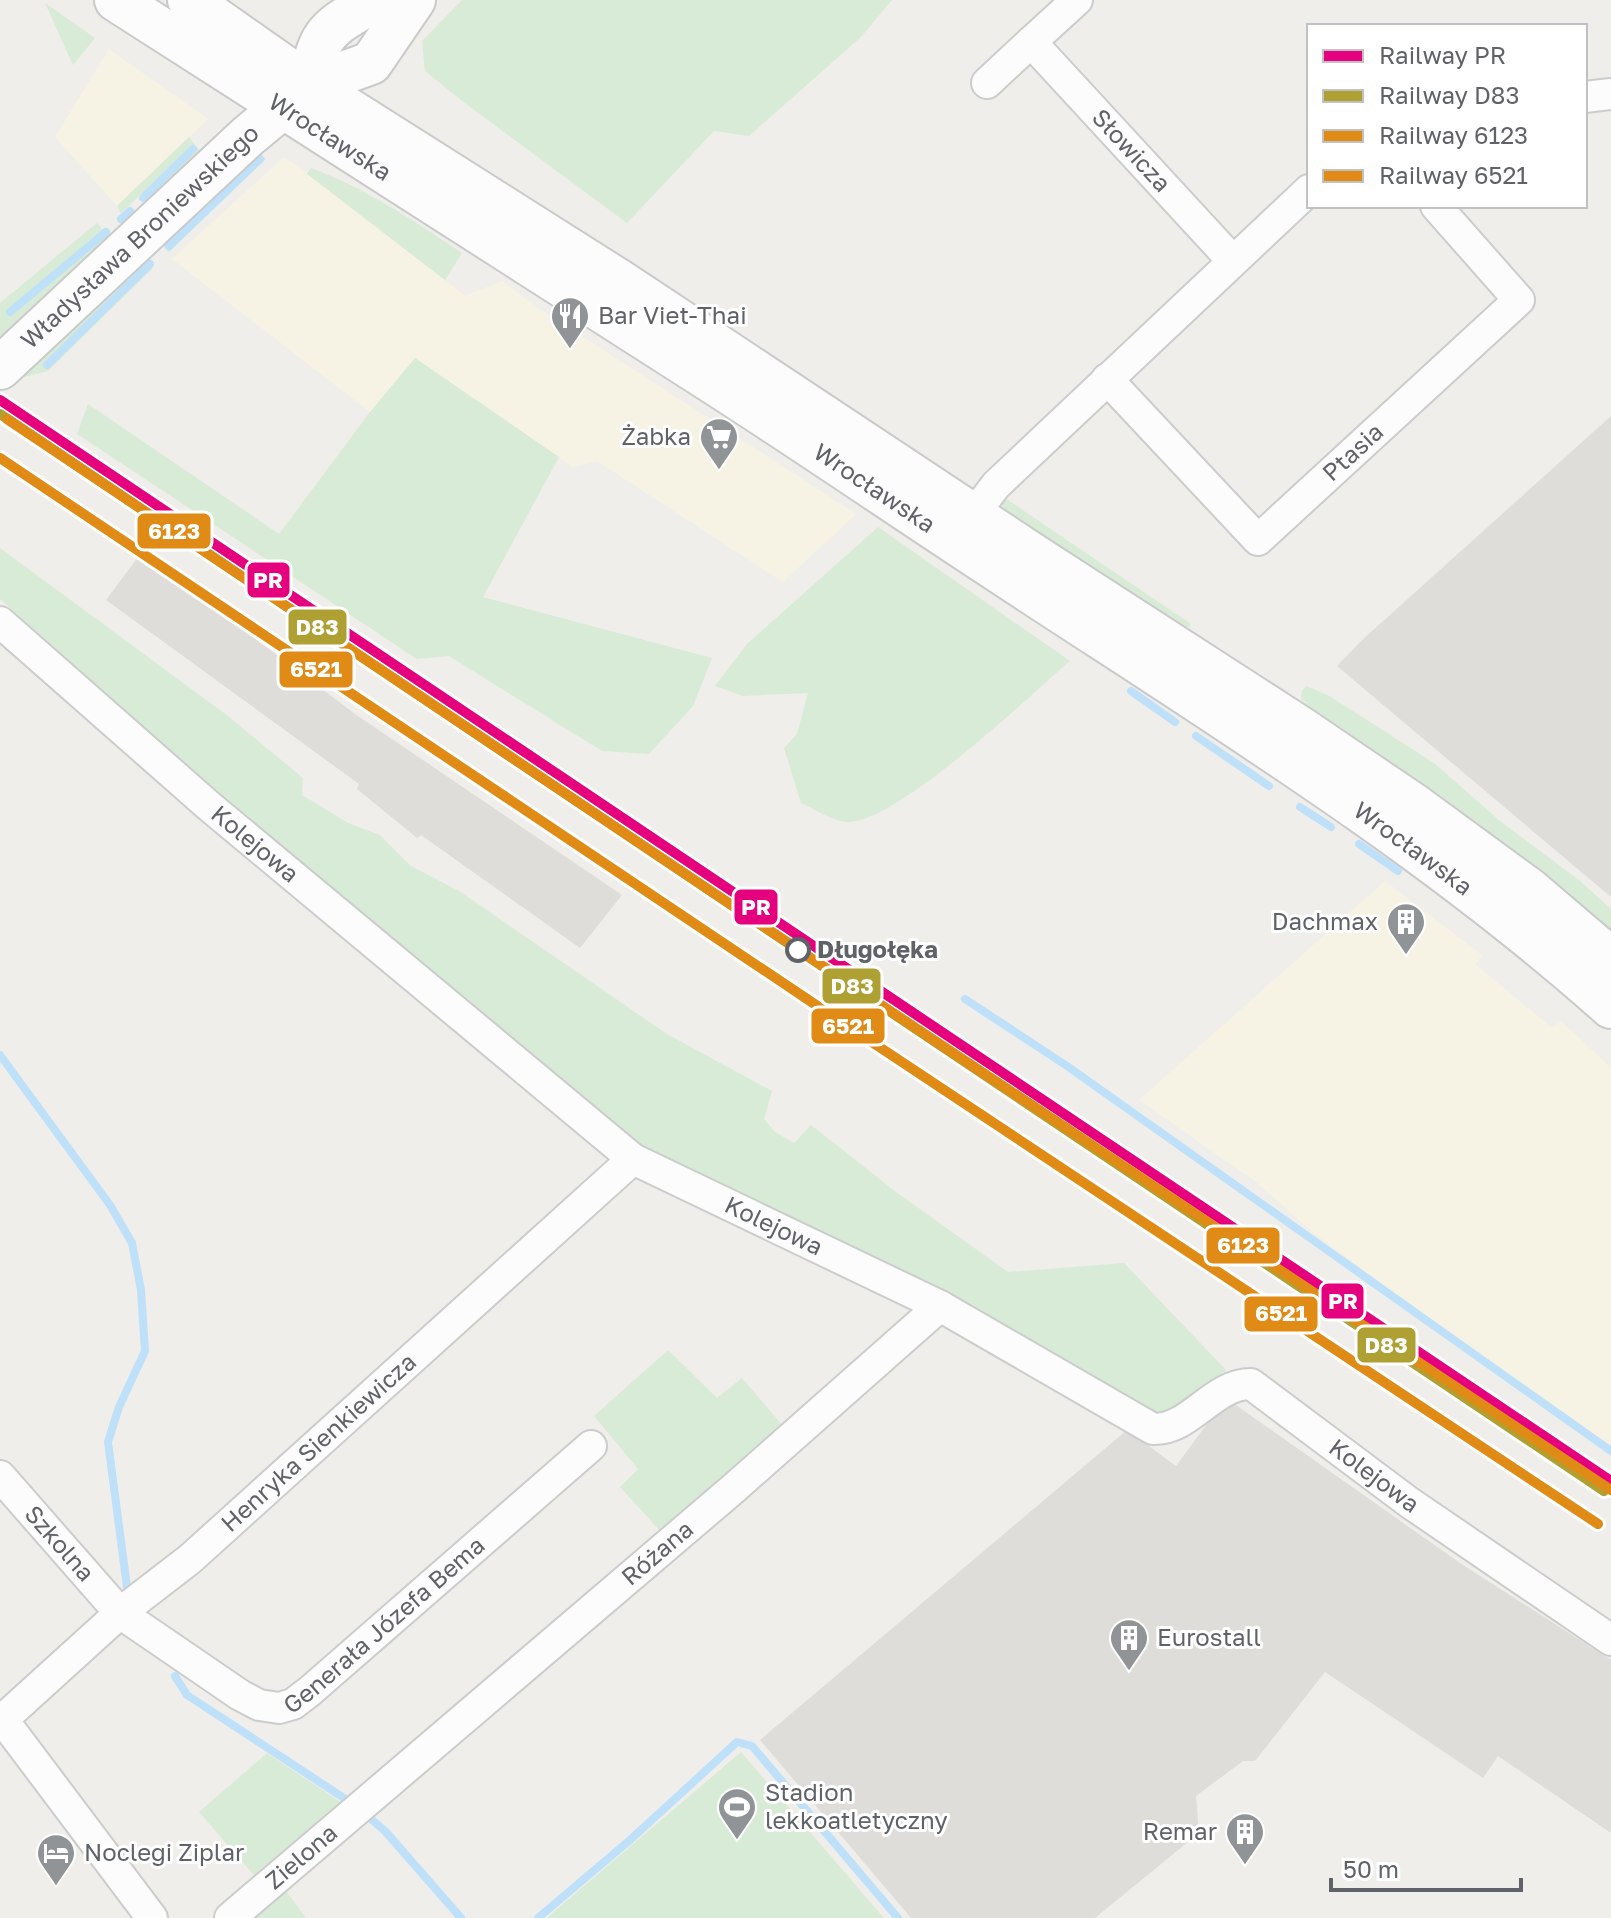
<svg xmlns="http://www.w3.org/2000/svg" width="1611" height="1918" font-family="'Golos Text',sans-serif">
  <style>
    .commercial { fill: #f7f3e4 }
    .industrial { fill: #dfddda }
    .green { fill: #d8ebd6 }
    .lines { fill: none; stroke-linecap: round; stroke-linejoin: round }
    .stream { stroke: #bfe0f9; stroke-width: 8 }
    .street-casing { stroke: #cbcccc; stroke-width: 34 }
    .secondary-casing { stroke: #cacacb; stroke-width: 46 }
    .street { stroke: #fdfcfc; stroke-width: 30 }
    .secondary { stroke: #fdfcfc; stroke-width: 42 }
    .rail-1-casing { stroke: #fff; stroke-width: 16 }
    .rail-2-casing { stroke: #fff; stroke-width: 16 }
    .rail-3-casing { stroke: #fff; stroke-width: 16 }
    .rail-4-casing { stroke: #fff; stroke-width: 16 }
    .rail-1 { stroke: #e5007d; stroke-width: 10 }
    .rail-2 { stroke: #afa034; stroke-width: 10 }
    .rail-3 { stroke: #df8b15; stroke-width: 10 }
    .rail-4 { stroke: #df8b15; stroke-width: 10 }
    .stop-dot { fill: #fff; stroke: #5f6368; stroke-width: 4 }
    .labels { text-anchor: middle; stroke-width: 6; stroke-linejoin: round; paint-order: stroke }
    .street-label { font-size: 24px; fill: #5f6368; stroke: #fff }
    .poi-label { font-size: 24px; fill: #5f6368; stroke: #fff; text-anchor: start }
    .stop-label { font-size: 24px; font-weight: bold; fill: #5f6368; stroke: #fff; text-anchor: start }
    .line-badge { stroke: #fff; stroke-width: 3 }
    .badge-label { font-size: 22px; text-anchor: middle; font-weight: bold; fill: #fff }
  </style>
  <rect width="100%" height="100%" fill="#efeeea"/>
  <g class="commercial">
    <path d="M109,49L208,119L117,206L55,137Z"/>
    <path d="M284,157L337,194L465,296L502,281L537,307L856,514L783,582L597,461L573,467L415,358L370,412L172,259Z"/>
    <path d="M1385,881L1483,956L1475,964L1552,1028L1561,1021L1611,1068V1446L1499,1369L1317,1236L1256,1182L1139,1100Z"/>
  </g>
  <g class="industrial">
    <path d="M1611,416V897L1337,666L1361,641Z"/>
    <path d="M141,553L358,716L622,895L580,948L421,835L417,838L357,789L359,784L106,600Z"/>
    <path d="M1226,1398L1460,1563L1611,1660V1833L1498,1756L1483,1778L1325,1672L1255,1761H1243L1196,1796L1199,1833L1095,1918H911L760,1740L1127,1430L1176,1466Z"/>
  </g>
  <g class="green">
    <path d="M462,0H892L861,37L749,136L714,131L627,223L462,101L425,71L422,41Z"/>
    <path d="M45,3L95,38L73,65Z"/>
    <path d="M189,137L202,154L148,202L140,195L121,213L117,206Z"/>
    <path d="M256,152L266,159L169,252L159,242Z"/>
    <path d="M311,168C367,189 413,220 462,253L445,280L307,174Z"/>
    <path d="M97,223L115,245L7,341L0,338V303Z"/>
    <path d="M145,257H150L153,263L152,269L48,371L24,377L22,367Z"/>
    <path d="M415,358L559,457L483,597L712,658L693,706L649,754L602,751L449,656L417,659L77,434L88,404L279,534L370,412Z"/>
    <path d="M1002,496L1191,624L1189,627H1181L1003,512Z"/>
    <path d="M878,527L1070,661C1029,696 896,824 847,822C833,821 814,809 801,803L784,748L797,734L808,693L743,696L715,686L747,644Z"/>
    <path d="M0,548L228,716L303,778L302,795L348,823L380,835L411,866L459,891L667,1034L772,1091L764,1119L775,1132L794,1143L811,1125L896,1192L1008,1272L1124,1263L1226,1370L1198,1397L1158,1417L618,1136L147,730L0,599Z"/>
    <path d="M1307,686L1331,697L1434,763L1500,821L1579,880L1611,909V935L1501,845L1316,712L1301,699L1302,690Z"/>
    <path d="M668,1350L717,1398L742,1378L784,1427L662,1533L620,1487L638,1469L594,1416Z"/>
    <path d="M741,1752L884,1918H547L550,1915Z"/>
    <path d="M267,1753L345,1805L259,1881L199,1812Z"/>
    <path d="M284,1888L306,1918H249Z"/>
  </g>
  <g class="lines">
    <g class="stream">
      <path d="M143,198L193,149"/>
      <path d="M121,219L130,211"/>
      <path d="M169,246L260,159"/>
      <path d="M10,312L106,232"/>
      <path d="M47,365L150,264"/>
      <path d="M1131,691L1175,722"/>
      <path d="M1196,736L1269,786"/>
      <path d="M1300,807L1331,827"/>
      <path d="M1359,844L1398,871"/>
      <path d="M965,999L1067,1066L1611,1451"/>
      <path d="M0,1055L110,1205L132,1243L141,1290L145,1351L119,1407L108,1442L127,1587"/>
      <path d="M175,1676L187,1695L353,1804"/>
      <path d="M364,1813L385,1831L461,1918"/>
      <path d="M538,1918L630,1840L737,1742L752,1746L898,1918"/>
    </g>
    <g class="street-casing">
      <g id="street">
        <path id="s1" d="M1077,0L1031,42L1232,260"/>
        <path d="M987,83L1031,42"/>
        <path d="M1585,97L1611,94"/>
        <path id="s2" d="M1107,379L1258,540L1519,300L1436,206"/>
        <path d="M974,514L996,485L1309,190"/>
        <path id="s3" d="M0,622L209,806L633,1159L940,1306L1153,1429C1191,1430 1212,1384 1251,1384L1410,1503L1611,1640"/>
        <path id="s4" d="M0,1476L120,1613L240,1695L259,1705L279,1708L293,1704L310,1691L591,1446"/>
        <path d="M3,1720L152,1918"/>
        <path id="s5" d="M0,1722L120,1613L190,1559L633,1159"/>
        <path id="s6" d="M230,1918L733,1489L940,1306"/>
      </g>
    </g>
    <g class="secondary-casing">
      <g id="secondary">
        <path id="s7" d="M116,0C314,128 513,254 711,381C811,445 908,512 1006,576C1213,712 1426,842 1611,1007"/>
        <path d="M189,0L310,85L621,282L1033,555L1299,727L1414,805L1530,890L1611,959"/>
        <path d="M310,85C319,28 329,29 375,0"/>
        <path id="s8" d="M0,368L248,136L310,85L371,63L414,0"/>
      </g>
    </g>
    <use href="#street" class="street"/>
    <use href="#secondary" class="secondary"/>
    <g class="rail-1-casing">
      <path id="rail-1" d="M0,400L1611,1481"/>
    </g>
    <g class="rail-2-casing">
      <path id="rail-2" d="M0,414L1604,1491"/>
    </g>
    <g class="rail-3-casing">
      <path id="rail-3" d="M7,419L830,971L1611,1490"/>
    </g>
    <g class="rail-4-casing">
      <path id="rail-4" d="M0,458L810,1001L1598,1524"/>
    </g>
    <use href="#rail-1" class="rail-1"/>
    <use href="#rail-2" class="rail-2"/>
    <use href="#rail-3" class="rail-3"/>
    <use href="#rail-4" class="rail-4"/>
  </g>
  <defs>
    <g id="restaurant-pin" transform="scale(2)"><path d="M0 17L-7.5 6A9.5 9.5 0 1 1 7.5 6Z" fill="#919496" stroke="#fff"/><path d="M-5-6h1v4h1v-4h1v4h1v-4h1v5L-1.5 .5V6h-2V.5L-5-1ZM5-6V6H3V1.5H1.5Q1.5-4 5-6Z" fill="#fff"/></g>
    <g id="supermarket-pin" transform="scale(2)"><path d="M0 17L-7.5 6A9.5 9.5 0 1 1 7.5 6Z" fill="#919496" stroke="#fff"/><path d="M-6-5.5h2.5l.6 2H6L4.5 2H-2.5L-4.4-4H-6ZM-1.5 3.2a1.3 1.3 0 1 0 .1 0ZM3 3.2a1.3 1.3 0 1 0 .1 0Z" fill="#fff"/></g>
    <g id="building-pin" transform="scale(2)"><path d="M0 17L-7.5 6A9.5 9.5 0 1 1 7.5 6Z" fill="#919496" stroke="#fff"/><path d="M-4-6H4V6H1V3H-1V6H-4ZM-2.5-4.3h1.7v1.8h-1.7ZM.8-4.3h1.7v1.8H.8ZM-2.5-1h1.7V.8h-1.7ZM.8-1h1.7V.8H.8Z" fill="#fff"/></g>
    <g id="stadium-pin" transform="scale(2)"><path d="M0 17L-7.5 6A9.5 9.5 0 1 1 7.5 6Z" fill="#919496" stroke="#fff"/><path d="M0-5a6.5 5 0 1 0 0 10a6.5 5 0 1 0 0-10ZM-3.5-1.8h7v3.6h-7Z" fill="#fff"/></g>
    <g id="hotel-pin" transform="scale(2)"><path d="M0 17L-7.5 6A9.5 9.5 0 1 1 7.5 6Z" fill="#919496" stroke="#fff"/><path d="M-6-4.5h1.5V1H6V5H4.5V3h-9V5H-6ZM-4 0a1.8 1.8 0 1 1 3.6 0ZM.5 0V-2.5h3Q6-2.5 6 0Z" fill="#fff"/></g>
  </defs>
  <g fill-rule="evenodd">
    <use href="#restaurant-pin" x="570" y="316"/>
    <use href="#supermarket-pin" x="719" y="437"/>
    <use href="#building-pin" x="1406" y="922"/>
    <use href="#building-pin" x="1129" y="1638"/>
    <use href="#stadium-pin" x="737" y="1807"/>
    <use href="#building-pin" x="1245" y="1832"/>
    <use href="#hotel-pin" x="56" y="1853"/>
  </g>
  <circle class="stop-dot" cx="798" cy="950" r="11"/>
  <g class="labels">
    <g class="street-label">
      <text dy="8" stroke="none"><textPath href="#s7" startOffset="254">Wrocławska</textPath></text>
      <text dy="8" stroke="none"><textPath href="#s1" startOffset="210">Słowicza</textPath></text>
      <text dy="8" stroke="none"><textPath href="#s8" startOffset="192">Władysława Broniewskiego</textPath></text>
      <text dy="8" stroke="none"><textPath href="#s2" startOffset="350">Ptasia</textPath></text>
      <text dy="8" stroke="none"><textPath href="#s7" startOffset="902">Wrocławska</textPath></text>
      <text dy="8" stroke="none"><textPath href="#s3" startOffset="338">Kolejowa</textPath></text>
      <text dy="8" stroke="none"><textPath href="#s7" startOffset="1550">Wrocławska</textPath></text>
      <text dy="8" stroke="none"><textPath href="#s3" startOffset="986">Kolejowa</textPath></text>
      <text dy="8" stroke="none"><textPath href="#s5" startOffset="424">Henryka Sienkiewicza</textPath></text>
      <text dy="8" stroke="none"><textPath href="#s3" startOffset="1680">Kolejowa</textPath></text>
      <text dy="8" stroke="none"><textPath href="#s4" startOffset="90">Szkolna</textPath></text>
      <text dy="8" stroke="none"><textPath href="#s6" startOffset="562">Różana</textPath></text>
      <text dy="8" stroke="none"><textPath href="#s4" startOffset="504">Generała Józefa Bema</textPath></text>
      <text dy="8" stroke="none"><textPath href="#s6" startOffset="94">Zielona</textPath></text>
    </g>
    <g class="poi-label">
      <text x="598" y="324">Bar Viet-Thai</text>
      <text x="691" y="445" text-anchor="end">Żabka</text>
      <text x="1378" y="930" text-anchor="end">Dachmax</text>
      <text x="1157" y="1646">Eurostall</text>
      <text x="765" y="1801">Stadion<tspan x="765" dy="28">lekkoatletyczny</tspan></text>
      <text x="1217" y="1840" text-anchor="end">Remar</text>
      <text x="84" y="1861">Noclegi Ziplar</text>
    </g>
    <g class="stop-label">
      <text x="817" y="958">Długołęka</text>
    </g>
  </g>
  <g class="line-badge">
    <rect x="136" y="512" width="76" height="38" rx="8" fill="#df8b15"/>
    <rect x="246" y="561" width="45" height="38" rx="8" fill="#e5007d"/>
    <rect x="287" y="608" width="61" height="38" rx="8" fill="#afa034"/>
    <rect x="278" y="650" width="76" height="39" rx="8" fill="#df8b15"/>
    <rect x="733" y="888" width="46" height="38" rx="8" fill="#e5007d"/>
    <rect x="821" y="967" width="61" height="38" rx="8" fill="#afa034"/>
    <rect x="810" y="1007" width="76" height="38" rx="8" fill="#df8b15"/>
    <rect x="1205" y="1226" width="76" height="39" rx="8" fill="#df8b15"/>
    <rect x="1320" y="1282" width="45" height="38" rx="8" fill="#e5007d"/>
    <rect x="1243" y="1295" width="76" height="38" rx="8" fill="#df8b15"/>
    <rect x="1356" y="1326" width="61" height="38" rx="8" fill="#afa034"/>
  </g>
  <g class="badge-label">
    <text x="174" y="539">6123</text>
    <text x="268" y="588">PR</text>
    <text x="317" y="635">D83</text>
    <text x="316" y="677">6521</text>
    <text x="756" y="915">PR</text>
    <text x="852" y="994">D83</text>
    <text x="848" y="1034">6521</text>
    <text x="1243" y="1253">6123</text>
    <text x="1343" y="1309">PR</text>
    <text x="1281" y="1321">6521</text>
    <text x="1386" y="1353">D83</text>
  </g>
  <rect x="1307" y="24" width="280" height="184" fill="#ffffff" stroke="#bfc1c3" stroke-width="2"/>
  <rect x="1323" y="50" width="40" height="12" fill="#e5007d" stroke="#bfc1c3" stroke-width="2"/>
  <text x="1379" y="64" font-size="24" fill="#5f6368">Railway PR</text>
  <rect x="1323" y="90" width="40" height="12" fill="#afa034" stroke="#bfc1c3" stroke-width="2"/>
  <text x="1379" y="104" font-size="24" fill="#5f6368">Railway D83</text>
  <rect x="1323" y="130" width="40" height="12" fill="#df8b15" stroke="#bfc1c3" stroke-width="2"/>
  <text x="1379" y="144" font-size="24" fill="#5f6368">Railway 6123</text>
  <rect x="1323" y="170" width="40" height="12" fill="#df8b15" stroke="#bfc1c3" stroke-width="2"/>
  <text x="1379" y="184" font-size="24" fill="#5f6368">Railway 6521</text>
  <path d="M1331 1878v12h190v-12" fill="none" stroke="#5f6368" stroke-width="4"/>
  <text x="1343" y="1878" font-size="24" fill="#5f6368" stroke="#ffffff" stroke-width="6" paint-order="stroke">50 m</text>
</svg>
